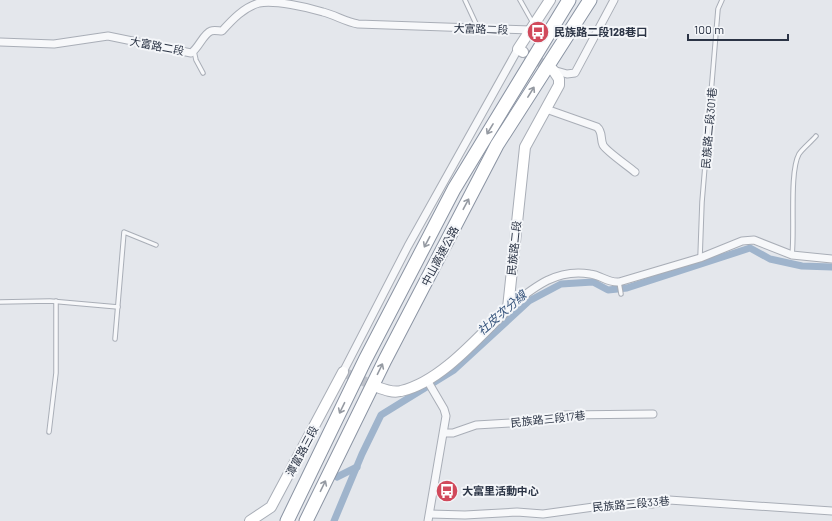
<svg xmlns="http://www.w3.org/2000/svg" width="832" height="521" font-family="Barlow,'Noto Sans TC',sans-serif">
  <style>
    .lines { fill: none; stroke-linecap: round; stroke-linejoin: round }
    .canal { stroke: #9fb4cc; stroke-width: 7 }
    .secondary-tunnel { stroke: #bfc3cb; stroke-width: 10; stroke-dasharray: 10 5; stroke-linecap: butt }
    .lane-casing { stroke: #a9aeb7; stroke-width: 5.5 }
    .street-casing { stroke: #a9aeb7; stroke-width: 9 }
    .secondary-casing { stroke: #a9aeb7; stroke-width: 12 }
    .highway-casing { stroke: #8b94a3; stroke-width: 15 }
    .lane { stroke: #f7f8fa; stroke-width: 3.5 }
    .street { stroke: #f7f8fa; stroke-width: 7 }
    .secondary { stroke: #fff; stroke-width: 10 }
    .highway { stroke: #fff; stroke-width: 13 }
    .oneway { stroke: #959aa2 }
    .labels { text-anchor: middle; stroke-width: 4; stroke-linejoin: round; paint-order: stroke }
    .street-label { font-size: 11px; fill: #2b3445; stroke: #f4f6f9 }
    .poi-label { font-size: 11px; font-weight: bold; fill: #2b3445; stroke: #f4f6f9; text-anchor: start }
    .water-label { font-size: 12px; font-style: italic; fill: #34527a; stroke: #f4f6f9 }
  </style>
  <rect width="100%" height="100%" fill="#e4e7ec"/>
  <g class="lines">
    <g class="canal">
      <path d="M337,477L357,467"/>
      <path d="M334,521L362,454L381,415L454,370L529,301L561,284L593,282L608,290L627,288L750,248L770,259L802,266L832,267"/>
    </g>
    <g class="secondary-tunnel">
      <path d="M523,52L553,70"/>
      <path d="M343,372L377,387"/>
    </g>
    <g class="lane-casing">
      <g id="lane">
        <path d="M465,0L478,28"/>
        <path d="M520,0L533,23"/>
        <path d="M194,51L196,60L203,73"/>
        <path d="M792,255C795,231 789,172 799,154C803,148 811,142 816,136"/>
        <path d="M700,258L702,202L718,9L722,0"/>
        <path d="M619,282L621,294"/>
        <path d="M0,302L50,301L118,307"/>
        <path d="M115,339L124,232L156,245"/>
        <path d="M49,432L56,373V301"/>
      </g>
    </g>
    <g class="street-casing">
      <g id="street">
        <path d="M0,42L54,44L108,36L191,53C199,48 203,34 211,31C214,30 219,31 222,31C232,20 244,7 259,3C275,0 307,7 323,12C335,15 346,22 358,24L531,30"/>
        <path d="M553,70L567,74L575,73L614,0"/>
        <path d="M546,109L597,127C603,132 600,138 603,145C606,151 628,166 635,172"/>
        <path d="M508,308C533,288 556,268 590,274C601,275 607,283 619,282L700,258L742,241L754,240L792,255L832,259"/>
        <path d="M343,372L408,246L518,49"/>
        <path d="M427,380L444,409L446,416L428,521"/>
        <path d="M445,433H453L476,425L529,422L564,415L653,414"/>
        <path d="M430,514L465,515L517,512L543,514L608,505L653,504L669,500L832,511"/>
      </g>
    </g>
    <g class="secondary-casing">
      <g id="secondary">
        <path d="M523,52L518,49L550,0"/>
        <path d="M377,387C385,390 393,393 401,391C441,382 479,336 508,308L525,147L559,85V79L553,70"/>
        <path d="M250,521L271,507L343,372"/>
      </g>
    </g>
    <g class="highway-casing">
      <g id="highway">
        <path d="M287,521L365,360L454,189L569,0"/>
        <path d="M306,521L385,360L497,145L590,0"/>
      </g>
    </g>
    <use href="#lane" class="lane"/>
    <use href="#street" class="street"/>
    <use href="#secondary" class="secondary"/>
    <use href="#highway" class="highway"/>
  </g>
  <defs><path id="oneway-shaft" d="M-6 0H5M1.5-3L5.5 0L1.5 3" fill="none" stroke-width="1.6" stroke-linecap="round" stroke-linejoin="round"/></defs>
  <g class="oneway">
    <use href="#oneway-shaft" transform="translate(531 92) rotate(-58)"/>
    <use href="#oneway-shaft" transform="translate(490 129) rotate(121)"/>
    <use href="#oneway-shaft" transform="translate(466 204) rotate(-62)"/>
    <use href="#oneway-shaft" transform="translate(427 242) rotate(118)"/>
    <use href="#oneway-shaft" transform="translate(380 369) rotate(-64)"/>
    <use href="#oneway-shaft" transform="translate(342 408) rotate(116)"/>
    <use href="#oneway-shaft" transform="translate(323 486) rotate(-64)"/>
  </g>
  <defs>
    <g id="bus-disc" transform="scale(1.15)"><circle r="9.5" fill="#d1495b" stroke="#f4f6f9"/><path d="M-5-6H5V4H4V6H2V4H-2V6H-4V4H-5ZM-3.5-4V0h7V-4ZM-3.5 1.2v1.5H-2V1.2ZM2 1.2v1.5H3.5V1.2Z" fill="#fff"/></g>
  </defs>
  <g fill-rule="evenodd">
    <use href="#bus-disc" x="538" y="32"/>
    <use href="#bus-disc" x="447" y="491"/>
  </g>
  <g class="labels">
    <g class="street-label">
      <text transform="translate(481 29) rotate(2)" y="4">大富路二段</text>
      <text transform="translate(157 46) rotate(11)" y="4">大富路二段</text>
      <text transform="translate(709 128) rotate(-85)" y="4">民族路二段301巷</text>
      <text transform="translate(514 248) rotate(-84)" y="4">民族路二段</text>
      <text transform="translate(440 256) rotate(-62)" y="4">中山高速公路</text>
      <text transform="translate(548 419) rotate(-6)" y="4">民族路三段17巷</text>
      <text transform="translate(302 451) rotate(-62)" y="4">潭富路三段</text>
      <text transform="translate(631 504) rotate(-5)" y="4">民族路三段33巷</text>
    </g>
    <g class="poi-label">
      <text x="554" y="36">民族路二段128巷口</text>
      <text x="462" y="495">大富里活動中心</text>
    </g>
    <g class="water-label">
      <text transform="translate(502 313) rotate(-41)" y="4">社皮次分線</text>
    </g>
  </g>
  <path d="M688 34v6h100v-6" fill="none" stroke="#2b3445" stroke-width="2"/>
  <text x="694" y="34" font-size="12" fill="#2b3445" stroke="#f4f6f9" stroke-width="3" paint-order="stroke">100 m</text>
</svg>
